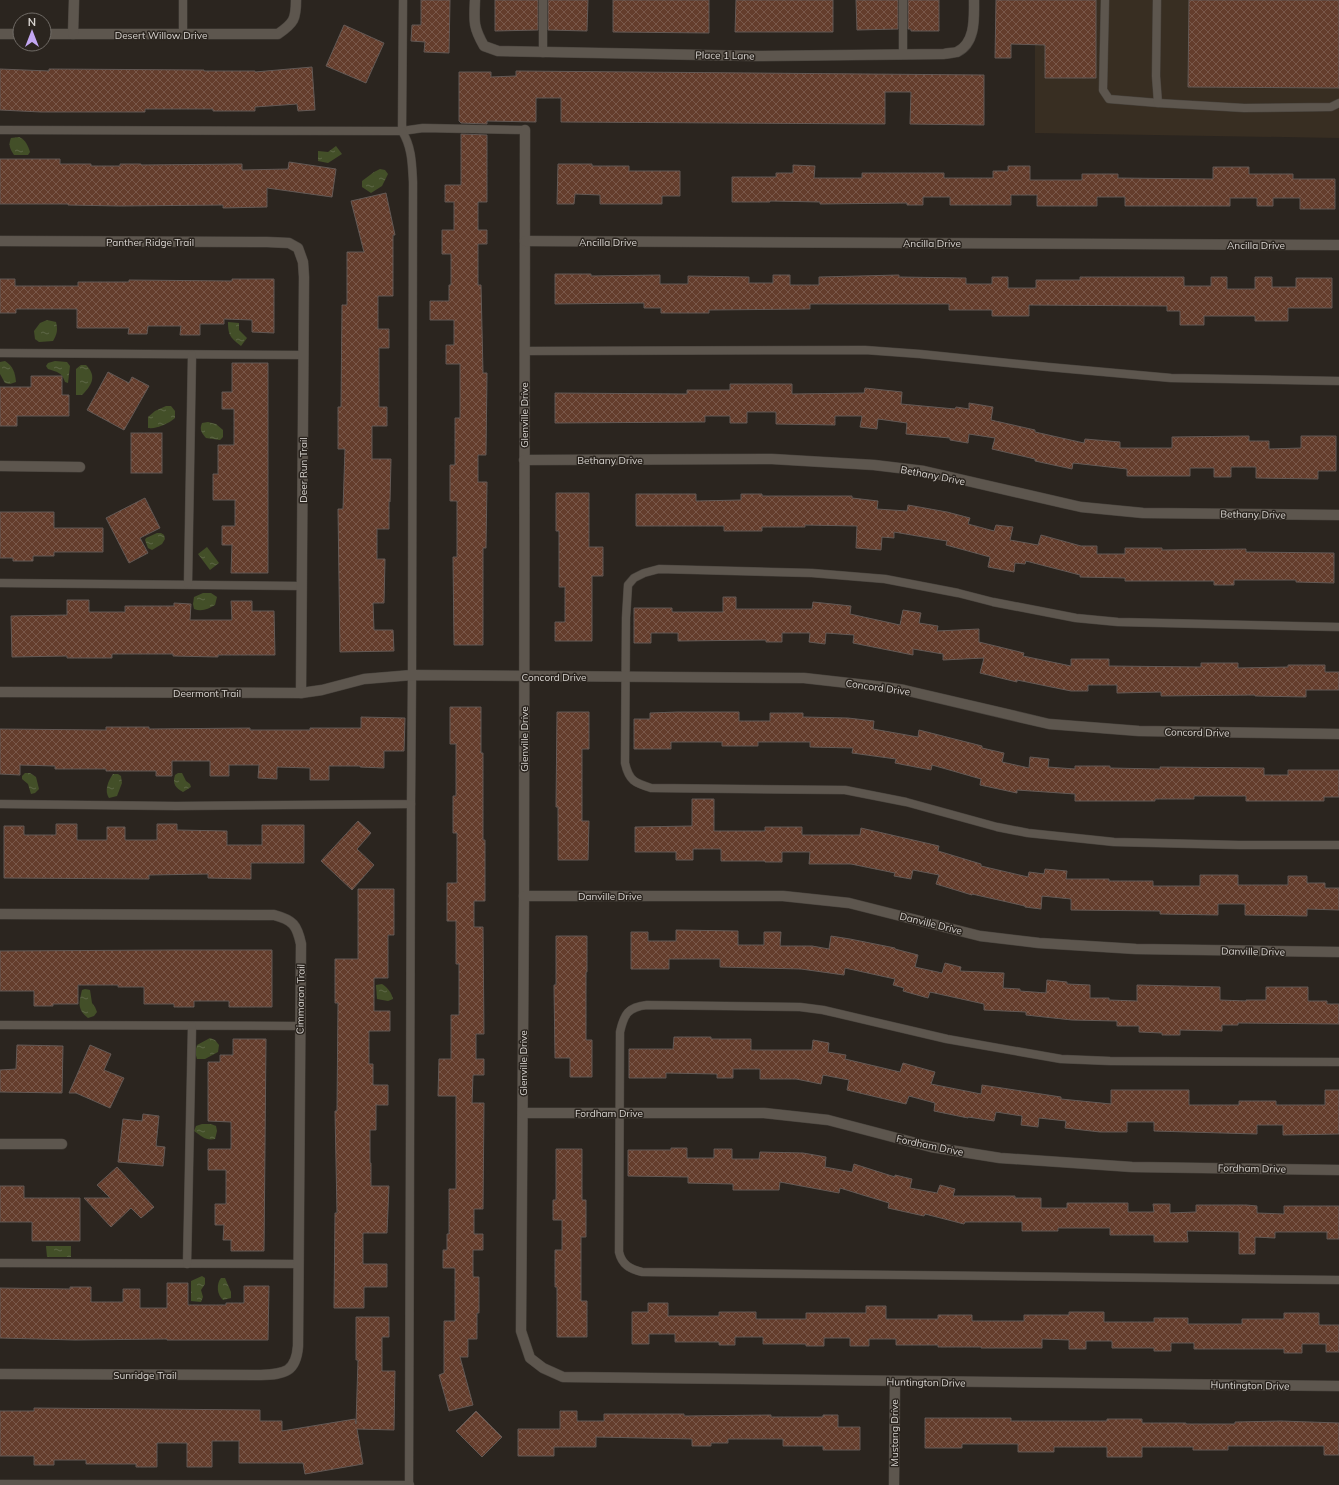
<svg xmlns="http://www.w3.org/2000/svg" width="1339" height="1485" font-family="Mulish,sans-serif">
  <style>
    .built { fill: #382e22 }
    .water { fill: url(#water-ripples) }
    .building { fill: url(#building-cross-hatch); stroke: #635955 }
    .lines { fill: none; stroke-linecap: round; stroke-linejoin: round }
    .lane-casing { stroke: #47423c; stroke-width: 9 }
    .street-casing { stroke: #47423c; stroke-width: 11 }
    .lane { stroke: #5d564e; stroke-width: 8 }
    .street { stroke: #5d564e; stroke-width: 10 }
    .labels { text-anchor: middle; stroke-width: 3; stroke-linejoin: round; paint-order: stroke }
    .street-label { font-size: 10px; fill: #d8d4d0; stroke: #2b251f }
  </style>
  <defs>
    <pattern id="water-ripples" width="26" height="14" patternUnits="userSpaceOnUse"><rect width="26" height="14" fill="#434f28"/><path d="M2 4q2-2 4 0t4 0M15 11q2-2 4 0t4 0" fill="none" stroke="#5d6746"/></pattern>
    <pattern id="building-cross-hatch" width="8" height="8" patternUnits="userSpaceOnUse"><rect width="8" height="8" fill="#643d2c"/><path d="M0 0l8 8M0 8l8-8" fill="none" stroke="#79584a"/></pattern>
  </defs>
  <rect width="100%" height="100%" fill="#2b251f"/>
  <path class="built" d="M1035,0H1339V138L1035,133Z"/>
  <g class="water">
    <path d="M19,137C26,140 28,146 30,152L28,155H14C10,149 8,145 11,138Z"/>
    <path d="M336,146L342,154L328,163L318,161V151L328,152Z"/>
    <path d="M380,169L385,170L388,174L382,186L371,193L362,187V181L374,172Z"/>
    <path d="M47,320L56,322C58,330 57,334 53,341L39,342L35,339L34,331L40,323Z"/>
    <path d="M228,322L239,323V330L247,338L241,346C231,338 228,336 228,322Z"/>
    <path d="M5,361C13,366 15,372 16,382L10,384L5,383L0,374V362Z"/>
    <path d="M55,361L67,362L70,366L68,383L65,382C62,372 57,372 48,369L46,366L48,363Z"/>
    <path d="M81,365H86C97,376 92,385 82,395H76V369Z"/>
    <path d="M166,406H171L175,411V418C168,424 157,429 148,428V417L155,411Z"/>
    <path d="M208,422L216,424L223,430V437L220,440L206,438C202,433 199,430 202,423Z"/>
    <path d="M157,533H161L164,535L165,539L162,544L152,550L148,548L145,540L146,538Z"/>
    <path d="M207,547L219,563L210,570L198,554Z"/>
    <path d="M203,593H211L217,597L215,605C208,609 202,612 194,609L193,604L194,597Z"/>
    <path d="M25,773H30L36,777L39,789L35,793L31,794L28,784L22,779V776Z"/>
    <path d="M178,773H182L186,781L190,784L191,787L183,792C176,788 172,784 175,775Z"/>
    <path d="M113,774H118L121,776L122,783L117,796L109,798C104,791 108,781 113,774Z"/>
    <path d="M382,984C388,988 391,992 393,999L388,1001L377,999L376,985Z"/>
    <path d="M85,989L90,990L92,1003L95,1007L97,1012L94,1016L88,1018C77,1009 79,1003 82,990Z"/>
    <path d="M210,1038L215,1040L219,1045L218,1052L205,1059H197L195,1052L197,1045Z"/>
    <path d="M202,1124H211L216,1126L217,1131L215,1139C206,1141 201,1136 194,1131L196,1126Z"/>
    <path d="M46,1246H71V1257H47Z"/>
    <path d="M202,1276L205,1278V1284L201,1290L203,1297L201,1302L191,1301V1281Z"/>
    <path d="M221,1278H225L231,1292V1298L223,1300C217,1295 216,1284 221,1278Z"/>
  </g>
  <g class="building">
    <path d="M421,0H450L449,53L424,52L425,42L411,41L412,25H421Z"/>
    <path d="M495,0H538V30L495,31Z"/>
    <path d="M548,0H588L587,31L548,30Z"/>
    <path d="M613,0H709V33L613,32Z"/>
    <path d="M736,0H833V32H735Z"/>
    <path d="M856,0H898V29L857,30Z"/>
    <path d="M908,0H939V31H911V29H908Z"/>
    <path d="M996,0H1096V78H1045V45L1011,44V58H995Z"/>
    <path d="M1189,0H1339V88L1188,87Z"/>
    <path d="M344,25L384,43L366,83L326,66Z"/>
    <path d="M312,67L315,110L298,111L297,104L255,107V111H213V109H145V112H41L0,110V69L49,71V69L204,70V71H255V72Z"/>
    <path d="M516,71L984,75V125L910,124L911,92H885V124L561,122V98H536V122L487,121V124L461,123L459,121V72H491V77L516,76Z"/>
    <path d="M461,134L487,135V202H478V230H487V244H478V285H481L483,373H487L486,455H478V482H487L486,548H483V645H454L453,557H457V501H450V465H455V418H460V364H446V345H454V320H430V301H449V285H451V254H442V230H454V202H445V185H461Z"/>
    <path d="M0,159H60V164H91V166H120V164H141V165L242,164V170L288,169L289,162L336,169L332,197L267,188V207L223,208V205L120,206L68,205V204H0Z"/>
    <path d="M558,164H592V166H629V171H680V196H662V204H600V195L575,194L574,204H557Z"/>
    <path d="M793,165L815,166L814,178H862V173H944V178H993V171H1008V166H1030V180H1082V174H1118V178L1213,179V167H1249V174H1293V179H1335V209H1300V198H1273V206H1257V198H1230V206H1125V197H1097V206H1037V195H1011V205H950V197H923V205H907V203L820,204V202L770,201V202H732V177H776V173H793Z"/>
    <path d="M386,193L395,235H393V296H378V329H389V348H379V407H387V426H372V459H391L390,502L389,501V529H377V559H385L384,603H373L374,630H393L394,651L340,652L338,509H343L345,449H338V407H341L342,305H347V252H364L351,201Z"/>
    <path d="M555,274H591V276L660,275V284H688V276L749,277V283H773V275H790V285H819V277L899,275V277L966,278V284H992V277H1008V288H1036V280H1080V277H1184V286H1211V277H1227V289H1255V277H1272V287H1296V278H1332V308H1288V321H1255V316H1204V325H1180V311H1167V306L1029,305V316H992V310H949V304H810V309L709,310V313H661V308H644V303L555,304Z"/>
    <path d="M0,279H15V286H78V282H129V280L232,281V279H274V333L252,332V320L224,319V324H200V335H180L181,326H148L147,334H128L129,328H77V309H16V313H0Z"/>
    <path d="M232,363H268V573H231L232,545H222V526H235V500H213V474H218V445H234V409H222V392H232Z"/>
    <path d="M108,372L129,383L132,377L149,386L124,430L87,410Z"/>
    <path d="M31,376H62V395H69V416H17V426H0V387H31Z"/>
    <path d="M730,384H792V394L864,393L865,388L902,392L901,404L955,409L956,407L969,409V403L993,407L991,420L1035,430V432L1084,443L1085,439L1120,442V448H1172V437L1249,436V441H1269V449L1301,448V436H1336V471H1318V479L1256,478V467H1231V477H1214V468H1190V476H1127V469L1073,463L1072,469L1035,461V459L992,449L995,438L969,434L968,443L950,440V438L906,434L907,423L878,419L877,429L860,427L862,416H835V425L776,424V412H747V423H730V416H705V422L555,423V393L687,394V390H730Z"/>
    <rect x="131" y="433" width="31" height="40"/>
    <path d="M556,493H589V547H603V576H592V641H555V622H565V587H559V531H556Z"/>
    <path d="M636,494H696V501L741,500V494H762V496H852V498L878,501L877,509L907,511L908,505L947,512L970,518L968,524L994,531L996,525L1013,527L1010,540L1038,545L1041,535L1081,546H1097V554H1125V548H1162V550L1246,549V552L1334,553V583L1296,582V580H1234V585H1214V581H1125V578L1080,577V575L1026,561L1025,564L1015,563L1014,572L988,567L990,557L946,545L947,541L894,532V538L882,537L881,550L856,548L857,526L805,525V527H762V531H724V526H636Z"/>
    <path d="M145,498L160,528L140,538L148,553L129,563L106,518Z"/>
    <path d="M0,512H54V528H103V552H54V556H33V561H13V558H0Z"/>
    <path d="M723,597H736V609H812L813,602L851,606L850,614L900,625L903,610L921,613L919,623L938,626L937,631L979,629V642L1024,653L1023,656L1071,666V659H1109V666L1201,667V663H1238V668L1288,667V665H1325V672H1339V690H1306V697L1255,696V695L1161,696V692L1117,693V685H1088V691H1071L1017,680V682L980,673L984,658L943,660V654L913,649V655L853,643L854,635L826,633L825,644L809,642L810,633H782V642H766V640L678,641V633H651V643H634V608H672V612H723Z"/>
    <path d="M67,600H89V612H125V606H174V603L191,604L190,620H232L231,601H252V611H274L275,655H218V657L173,656V654H112V658H67V656L12,657L11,616L67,615Z"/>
    <path d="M450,707H481V753H483V840H485V901H474V927H483L484,1034H476V1059H484V1075H473L472,1103H484L483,1209H474V1234H483V1250H473V1277H479V1313H477V1339H468V1357H460L473,1405L449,1411L439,1375L444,1373V1321H455V1268H443V1250H447V1234H449V1189H456V1096H438L439,1059H451V1015H459V964H456V921H447V883H457V833H453V796H456V744H450Z"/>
    <path d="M557,712H589V749H582V821H589L588,860H558V807H556Z"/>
    <path d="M678,712H739V721H770V713H803V717L848,718L874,721L873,729L918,737L919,730L982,746V748L1004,753L1002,762L1029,768L1030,757L1049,759L1048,767L1075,769V766H1110V768L1160,769V767L1264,768V775H1288V770H1339V797H1324V801H1246V796H1194V799H1155V801H1075V794L1017,790V793L980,785L981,779L932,765L931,770L895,763L896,759L852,753L853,748L810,747V742H758V746H722V742H671V749H634V719H650V713Z"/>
    <path d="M361,717L405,718L404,751H384V768L360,767V766H329V780H310V768L277,767V779L258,778L259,765H229V776H210V761H172V776H156V771H106V769H55V766L20,765V775L0,774V729L106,730V727H149V729L250,728V730H310V728H361Z"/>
    <path d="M692,799H714V831H765V827H802V835H860L861,828L939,846L938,851L981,864V866L1028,877L1029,872L1044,874L1045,869L1067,871L1066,879H1109V881H1153V886H1200V875H1238V885H1288V876H1307V883H1325V888H1339V910L1307,909V916L1245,915V904H1218V915L1160,914V911L1071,910V899L1042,896L1041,909L1025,907V906L972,894V895L936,884L939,875L913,870L911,879L894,876L895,873L851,864H809L810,852H782V862H765V861H721V849H693V860H676V852H635V827L692,826Z"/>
    <path d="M358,821L371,833L357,849L374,865L352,890L321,861Z"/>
    <path d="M56,824H77V840H107V827H125V840H157V824H177V830L227,831V845H262V825H304V863H251V879L208,878V874L149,875V879L4,878V826H24V835H56Z"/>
    <path d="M358,889H394V935H388V978H374V1011H390V1031H369V1064H373V1085H388V1105H376V1130H370V1163H371V1186H389L387,1233H363V1264H387V1287H364V1308H334L335,1213H337L335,1111H337L338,1003H335V959H358Z"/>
    <path d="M676,930L738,931V945H764V932H781L780,946H812L829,949L831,936L850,939L895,948V949L918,955L915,967L942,973L945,963L961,967L960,971L1004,973L1003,988L1020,989V991L1046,993L1047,980L1067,982V984L1090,985V998H1109V1000L1137,1001V985L1220,987V1000L1246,1001V1000H1266V987H1308V1001H1327V1004H1339V1024L1238,1023V1025H1222V1031L1180,1030V1035H1162V1033L1139,1032V1026H1117V1021L1072,1020L1026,1015V1012L984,1010V1004L930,992L928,998L903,991L904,988L893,985L895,979L845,968L844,975L801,969L720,967V959H669V969H631V932H648V941H676Z"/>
    <path d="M556,936H587V972H586V1040H592V1077H570V1058H555L554,985H556Z"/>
    <path d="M174,950H272V1007H229V1001H194V1007H174V1004H144V987H118V985H78V1004H53V1006H34V991H0V951Z"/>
    <path d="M674,1037H711V1039H751V1050H812L813,1040L829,1043L828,1052L846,1055L845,1059L900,1072L903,1063L935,1072L931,1084L981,1094L982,1085L1061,1097V1099L1111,1104V1090H1189V1105H1239V1101H1276V1105H1325V1090H1339V1134L1283,1135V1125H1257V1134L1154,1131V1122H1127V1132H1100L1065,1128L1066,1121L1039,1118L1038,1127L1021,1125L1022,1116L996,1112L994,1121L968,1117V1118L934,1111L935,1103L909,1096L906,1104L847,1090L849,1080L823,1075L821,1084L796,1079H760V1069H733V1078H717V1074L666,1073V1078H629V1049H673Z"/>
    <path d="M233,1039H266L264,1251H231V1240H223L224,1225H215V1204H226V1170H208V1149H231V1122L208,1121V1062H220V1055H233Z"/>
    <path d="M17,1045L63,1046L62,1093L0,1092V1070L16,1069Z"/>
    <path d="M90,1045L111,1054L104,1070L124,1078L110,1108L76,1093H69Z"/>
    <path d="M143,1114L159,1116L156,1146L165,1147L163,1166L118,1162L123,1119L142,1121Z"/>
    <path d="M671,1148H687V1158H714V1149H732V1159H759L760,1152L803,1153L826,1157L825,1167L852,1172L854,1164L895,1177V1175L912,1179L910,1188L937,1193L940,1185L955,1189L953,1196H1015V1198H1041V1208H1067V1203H1128V1212H1154L1153,1204H1170V1213L1196,1212V1205H1246L1257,1206V1213L1284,1214V1206H1339V1239H1327V1232H1275V1238L1255,1237V1254H1239V1232L1187,1231L1188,1242H1154V1235H1110V1228H1058V1231H1022V1222H965L964,1224L925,1214L924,1216L888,1208L889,1203L840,1188L839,1193L780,1182L779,1190H733V1184L688,1183V1177L628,1176V1150H671Z"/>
    <path d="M556,1149H582V1200H586V1237H581V1301H587V1337H557V1287H555V1250H562V1220H553V1200H556Z"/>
    <path d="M117,1167L154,1207L141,1218L131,1208L111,1227L84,1198H110L97,1185Z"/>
    <path d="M0,1186H24V1198H80V1241H32V1222H0Z"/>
    <path d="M167,1283H188V1305H226V1303H244V1286H269L268,1340H167V1339L75,1340L0,1338V1288L70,1289V1287H91V1302H123V1289H140V1308H167Z"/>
    <path d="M648,1303H668V1316H719V1312H756V1319H806V1313H866V1306H886V1319H938V1315H972V1321H1024V1315H1069V1312H1104V1322H1154V1318H1188V1324H1242V1319H1284V1313H1319V1325H1339V1352H1326V1344H1302V1353H1284V1349H1194V1343H1171V1351H1154V1348H1112V1341H1086V1349H1069V1340L1042,1339V1348H981V1347H938V1345H896V1339H869V1346H850V1338H824V1346H806V1344H763V1337H735V1345H719V1342H675V1334H649V1344H632V1312H648Z"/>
    <path d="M356,1317H389V1337H382V1371H395L394,1430L357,1429L363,1464L305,1474L303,1463H239V1441H212V1467H187V1443H157V1467H136V1464H86V1460H54V1465H34V1456H0V1411H34V1408L260,1410V1421H282V1431L355,1419L356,1424L358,1360H356Z"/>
    <path d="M476,1411L502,1437L482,1457L456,1431Z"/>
    <path d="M560,1411H577V1421H604V1414H684V1416L771,1415V1417H823V1415H838V1427H860V1450H823V1446H783V1439H728V1443H711V1446H692V1439L596,1437V1447H554V1456H518V1429H560Z"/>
    <path d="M925,1418H1011V1421H1107V1419H1142V1423H1186V1424H1235V1422L1281,1421L1339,1423V1455H1324V1446H1228V1450H1193V1447H1142V1457H1107V1447H1054V1452H1018V1444H962V1448H925Z"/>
  </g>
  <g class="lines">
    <g class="lane-casing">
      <g id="lane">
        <path d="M403,0L402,131L423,128L525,130"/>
        <path d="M903,0V54"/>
        <path d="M1105,0L1103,90L1109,99L1158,103"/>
        <path d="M1157,0L1156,76L1158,103L1244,108L1331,107L1339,103"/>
        <path d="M183,35V0"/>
        <path d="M543,53V0"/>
        <path d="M0,130L402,131C412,147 412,164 413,182L412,675L411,804L176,806L0,804"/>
        <path d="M524,351L865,350L920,354L1048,367L1171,378L1339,381"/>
        <path d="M0,353L304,355"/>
        <path d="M0,583L302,586"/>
        <path d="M188,584L192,355"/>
        <path d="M1339,627L1118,622L1076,618L993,602L958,593L885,579L812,573L659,569L644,573L634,578L628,585L626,618L625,763C629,781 635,783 651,788L845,790L906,802L997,827L1028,833L1114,842L1239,845H1339"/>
        <path d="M0,1025L299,1026"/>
        <path d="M1339,1062L1110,1061L1061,1059L947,1039L823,1010L800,1007L647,1005C628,1007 624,1014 620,1032L619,1252C622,1265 630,1269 642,1272L1339,1280"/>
        <path d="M0,1263L299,1264"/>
        <path d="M187,1264L192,1026"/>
        <path d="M0,1484L410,1485"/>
        <path d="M409,1485L411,804"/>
      </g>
    </g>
    <g class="street-casing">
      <g id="street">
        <path d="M475,0C474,21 473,27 484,46L498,51L757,56L944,54C948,53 953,53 957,52C976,43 974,17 974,0"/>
        <path d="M0,34H20"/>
        <path d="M44,34H278C294,23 296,19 296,0"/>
        <path d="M73,34L74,0"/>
        <path d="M525,130L524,896L521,1331L530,1358L543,1368L563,1377L1339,1386"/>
        <path d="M0,241L267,242L289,243L298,248L303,262L304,277L301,693"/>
        <path d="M525,241L1339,245"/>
        <path d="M524,460L772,459L874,465L924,471L1081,507L1143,513L1339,515"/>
        <path d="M0,466L80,467"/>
        <path d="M0,692L301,693L322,690L364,679L412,675L804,678L884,687L904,690L1049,724L1139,731L1339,734"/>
        <path d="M524,896H783L849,903L980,936L1039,943L1136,949L1339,952"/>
        <path d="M0,914L274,915C293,920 297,925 301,944L298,1346C296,1372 285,1374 261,1375L0,1374"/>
        <path d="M523,1113H764L828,1120L931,1147L1000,1158L1132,1167L1339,1170"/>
        <path d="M0,1144H62"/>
        <path d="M894,1485L895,1382"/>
      </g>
    </g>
    <use href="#lane" class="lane"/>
    <use href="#street" class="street"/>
  </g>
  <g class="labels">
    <g class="street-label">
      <text x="161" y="39">Desert Willow Drive</text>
      <text transform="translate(725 55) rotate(1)" y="4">Place 1 Lane</text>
      <text x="150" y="246">Panther Ridge Trail</text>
      <text x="608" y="246">Ancilla Drive</text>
      <text x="932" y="247">Ancilla Drive</text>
      <text x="1256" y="249">Ancilla Drive</text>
      <text transform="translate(524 415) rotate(-90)" y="4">Glenville Drive</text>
      <text x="610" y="464">Bethany Drive</text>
      <text transform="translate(303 470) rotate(-90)" y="4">Deer Run Trail</text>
      <text transform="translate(933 475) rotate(11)" y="4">Bethany Drive</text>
      <text transform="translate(1253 514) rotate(1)" y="4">Bethany Drive</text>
      <text x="554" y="681">Concord Drive</text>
      <text transform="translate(878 687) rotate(8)" y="4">Concord Drive</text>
      <text x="207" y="697">Deermont Trail</text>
      <text transform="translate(1197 732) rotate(1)" y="4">Concord Drive</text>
      <text transform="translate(524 739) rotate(-90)" y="4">Glenville Drive</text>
      <text x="610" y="900">Danville Drive</text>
      <text transform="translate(931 923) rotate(14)" y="4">Danville Drive</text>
      <text transform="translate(1253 951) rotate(1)" y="4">Danville Drive</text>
      <text transform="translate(300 999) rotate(-89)" y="4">Cimmaron Trail</text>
      <text transform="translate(523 1063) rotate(-90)" y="4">Glenville Drive</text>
      <text x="609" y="1117">Fordham Drive</text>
      <text transform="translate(930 1145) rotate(12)" y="4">Fordham Drive</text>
      <text transform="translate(1252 1168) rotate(1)" y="4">Fordham Drive</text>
      <text x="145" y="1379">Sunridge Trail</text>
      <text transform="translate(926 1382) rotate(1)" y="4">Huntington Drive</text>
      <text transform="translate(1250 1385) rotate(1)" y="4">Huntington Drive</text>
      <text transform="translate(894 1433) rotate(-90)" y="4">Mustang Drive</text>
    </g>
  </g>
  <g transform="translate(32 32)"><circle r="19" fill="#2b251f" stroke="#706b66"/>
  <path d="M0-3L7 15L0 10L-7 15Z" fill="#c3a7f2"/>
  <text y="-6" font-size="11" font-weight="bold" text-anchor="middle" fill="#d8d4d0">N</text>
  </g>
</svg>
